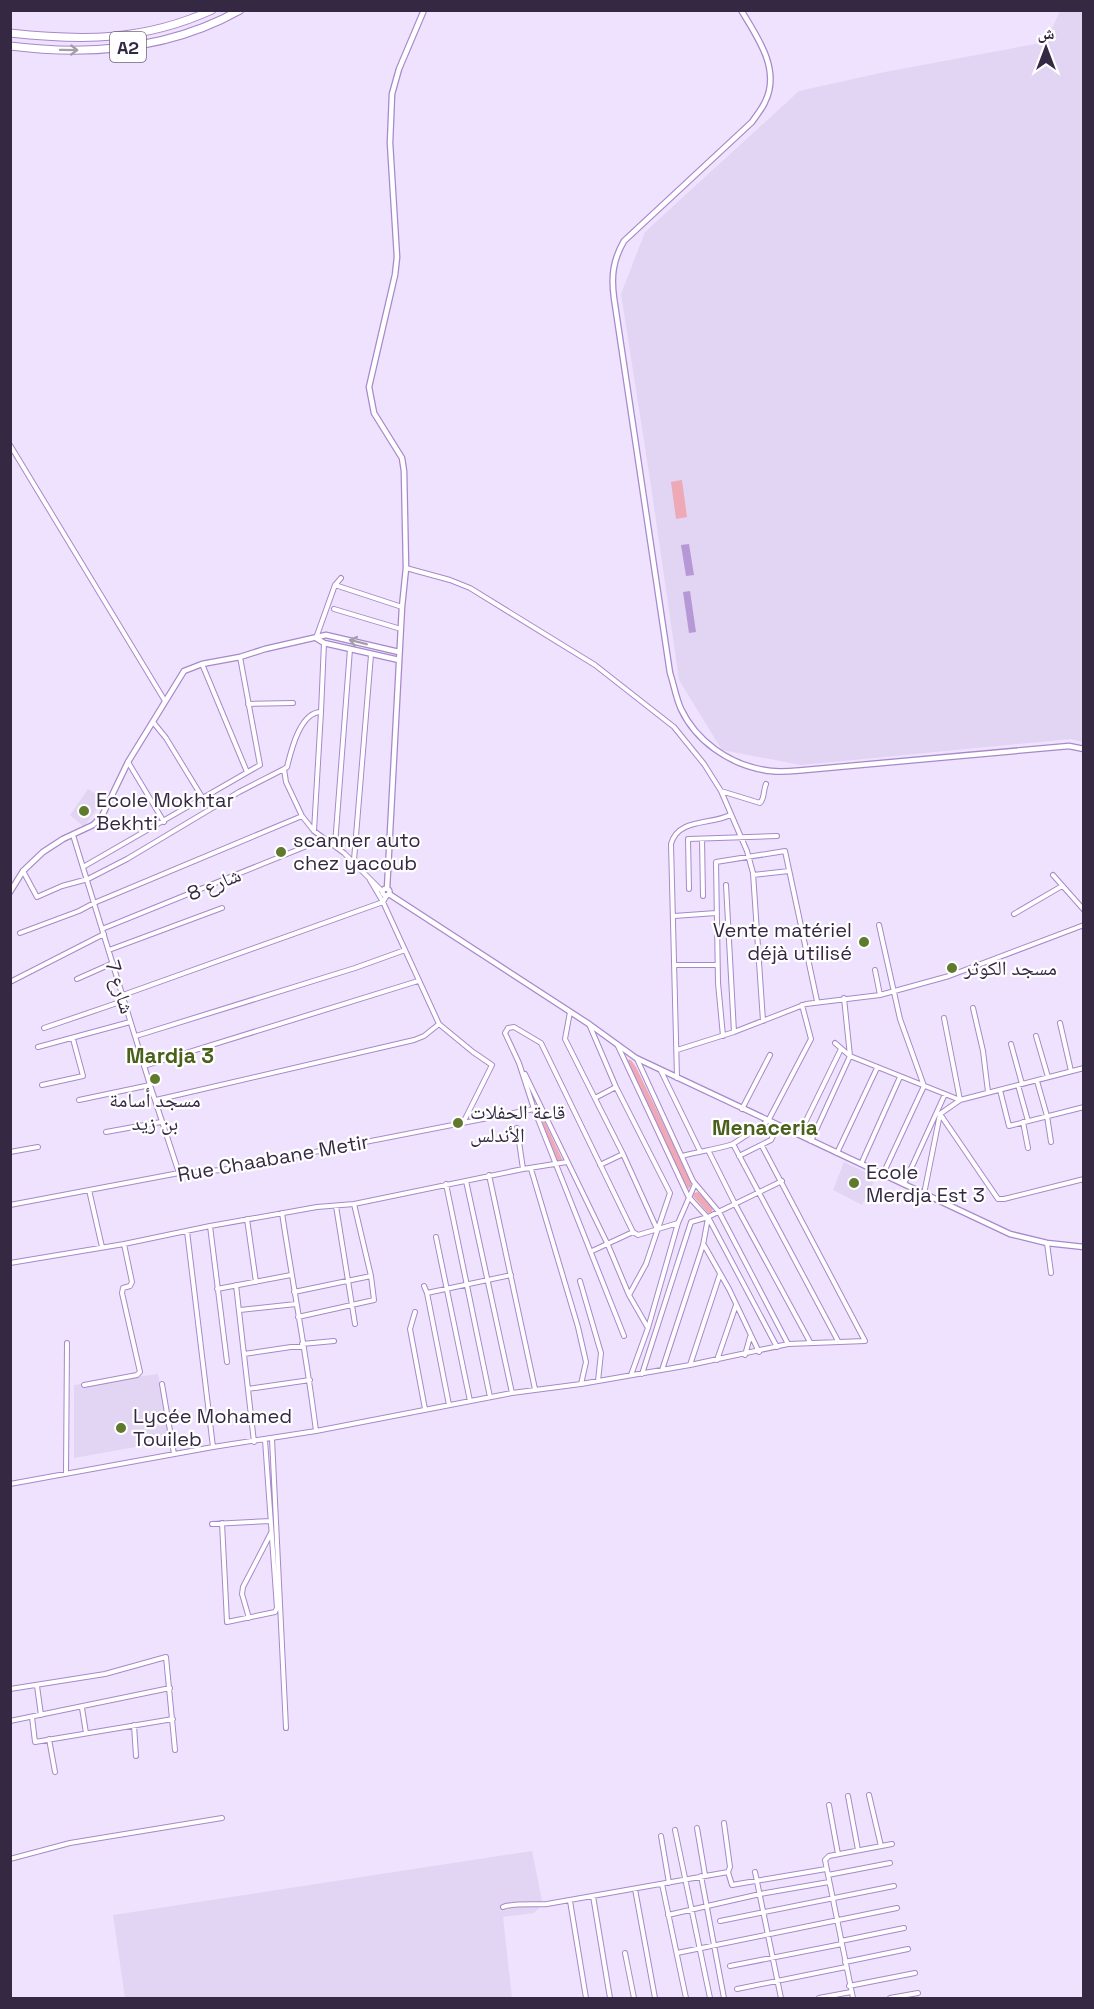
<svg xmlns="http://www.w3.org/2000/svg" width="1094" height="2009" font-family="'Space Grotesk','Noto Naskh Arabic',sans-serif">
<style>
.built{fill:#e2d4f3}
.green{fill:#eea9b7}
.water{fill:#b598d5}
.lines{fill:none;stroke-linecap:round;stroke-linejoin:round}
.minor-casing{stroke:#a888ca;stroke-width:6}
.tertiary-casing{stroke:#a888ca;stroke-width:7}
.motorway-casing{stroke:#a888ca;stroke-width:9}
.minor{stroke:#fff;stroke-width:4}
.tertiary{stroke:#fff;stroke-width:4.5}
.motorway{stroke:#fff;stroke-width:7}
.oneway{stroke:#a49eaa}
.poi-dot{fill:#5f792d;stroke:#fff;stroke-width:2}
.labels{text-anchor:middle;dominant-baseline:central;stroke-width:4.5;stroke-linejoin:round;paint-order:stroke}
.shield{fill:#fff;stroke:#72687b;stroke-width:1.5}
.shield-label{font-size:18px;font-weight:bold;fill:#352843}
.poi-label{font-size:20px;fill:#352843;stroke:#fff;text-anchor:start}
.street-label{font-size:20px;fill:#352843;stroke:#fff}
.neighbourhood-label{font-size:21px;font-weight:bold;fill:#4a611b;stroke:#fff}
</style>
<rect width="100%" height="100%" fill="#efe2fe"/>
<!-- built -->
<path class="built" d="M1060,11H1083V742L1071,739L801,765L722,750L679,680L651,486L621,294L645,232L799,91L885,72L1051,41L1050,33Z
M88,789L104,799L84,827L70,815Z
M844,1162L876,1177L862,1205L833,1190Z
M158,1374L169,1441L74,1458V1385Z
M532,1851L542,1901L540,1907L534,1913L503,1917L512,1998H125L113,1915Z"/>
<!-- green -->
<path class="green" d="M682,480L687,517L676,519L671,482Z
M625,1059L631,1060L636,1067L691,1181V1186L688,1189L624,1061Z
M539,1114L542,1116L563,1161L558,1163Z
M698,1192L713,1208L712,1212L708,1213L693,1196L694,1193Z"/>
<!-- water -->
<path class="water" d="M689,544L694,575L686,576L681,545Z
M690,591L696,632L689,633L683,592Z"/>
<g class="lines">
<!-- minor casing -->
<g class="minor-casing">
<path id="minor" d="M10,445L165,701
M406,568L450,580L470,588L595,665L674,727L704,764L721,791L747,851L753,873L763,1021
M335,585L402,607
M334,609L401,629
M316,638L335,585L341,578
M324,643L321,712C300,712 291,751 287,767L284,769L286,782L302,816L314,831L344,853L382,891
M202,664L247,772
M248,704L293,703
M153,722L166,738L202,797
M128,762L164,822
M721,791L760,803C765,798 763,790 766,784
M314,831L321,712
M73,835L150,1085L179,1173
M702,839L703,896
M335,845L350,649
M354,860L371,655
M83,867L260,765L240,657
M23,871L37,897L62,886L88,879L127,859L239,792L284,769
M753,875L789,871
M1053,875L1084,910
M370,880L383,902L439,1024L473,1052L492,1065L463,1123
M726,885L734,1032
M689,889L688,839L777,836
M1014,914L1062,886
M674,916L716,913
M879,925L900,1019L924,1086L883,1174
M102,929L324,839
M20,933L79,911L94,903L302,816
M109,950L222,908
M675,965H717
M875,970L880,995
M77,979L113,963
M10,982L104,934
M123,995L383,902L387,895
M973,1008L983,1051L988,1092
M570,1012L565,1039L623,1154L657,1229
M944,1018L960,1100L1084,1068
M1060,1023L1071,1071
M589,1024L616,1087L670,1193L646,1264L629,1295
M44,1028L123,1001
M136,1036L355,968L405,950
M723,1036L718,983L716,862L785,851L817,1001
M1036,1036L1048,1077
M835,1043L850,1056L960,1100L940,1114L924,1194
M617,1044L688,1196L709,1219L777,1347
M1011,1044L1022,1084
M38,1047L130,1022
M677,1050L734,1032L806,1004L880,995L949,976L1084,925
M637,1059L693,1181L719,1212L788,1344
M144,1066L418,981
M661,1071L700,1151
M525,1074L608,1245L629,1295L648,1328
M677,1078L671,844C678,818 711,825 730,815
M1037,1081L1047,1116L1051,1142
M42,1085L83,1076L73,1039
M1018,1085L1028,1121
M1000,1090L1009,1126L1084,1107
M595,1098L616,1087
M79,1100L150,1085
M156,1100L414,1040L424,1036L439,1024
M742,1109L770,1055
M940,1114L998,1199H1004L1084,1179
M1023,1122L1028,1148
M517,1128L523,1169
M106,1132L161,1122
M799,1135L841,1049
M811,1141L850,1056L844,998
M733,1144L768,1121L811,1039L802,1005
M10,1152L38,1147
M709,1152L735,1204L810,1342
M837,1153L877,1068
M682,1156C699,1151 715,1150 733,1144L838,1341
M739,1156L771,1140L778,1126
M861,1164L900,1077
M600,1165L623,1154
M531,1169L578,1327L586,1362L581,1384
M489,1175L535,1389
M466,1181L512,1393
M446,1184L490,1397
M904,1184L945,1094
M89,1190L102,1247
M10,1205L179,1173L222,1170L534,1109
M336,1206L355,1324
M282,1213C293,1286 307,1358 316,1431
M247,1219L256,1282
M210,1226L227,1362
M187,1231L213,1447
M436,1237L470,1401
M1047,1243L1051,1273
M704,1245L729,1289L759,1352
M592,1251L633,1232L638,1235L678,1223
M10,1263L124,1244L210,1226L317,1207L354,1204L523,1169L567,1162
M580,1281L601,1353L598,1381
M236,1285L254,1442
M424,1286L427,1293L449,1405
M217,1289L291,1275
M294,1292L371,1276
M427,1293L511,1275
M240,1310L296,1304
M415,1312L410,1329L425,1409
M298,1317L374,1300L371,1276L354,1204
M624,1336L534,1109L519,1063L505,1033L508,1028L514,1027L541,1043L633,1232
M302,1344L334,1341
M244,1354L291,1347H302
M745,1355L750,1337
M717,1360L736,1305
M690,1365L720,1274
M662,1370L703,1245L708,1218
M642,1374L691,1222L708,1217L782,1181
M631,1375L648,1328L678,1223L695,1184
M162,1384L174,1454
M84,1385L137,1375L140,1372L122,1293L123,1288L130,1286L132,1282L124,1244
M248,1389L310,1380
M272,1439L286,1728
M66,1474L67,1343
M10,1484L213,1447L316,1431L512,1393L581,1384L690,1365L788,1344L865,1341L762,1146
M222,1523L227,1622L275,1612L277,1608L265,1440
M212,1524L271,1521
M249,1618L242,1594L243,1587L271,1533
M37,1686L41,1715
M10,1689L105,1674L166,1657L175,1750
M82,1708L86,1733
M32,1717L35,1742L173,1719
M10,1721L170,1688
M134,1725L136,1756
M49,1739L55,1772
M869,1795L881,1846
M848,1796L858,1850
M829,1805L838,1854
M724,1823L730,1867L728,1872L732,1885L826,1869
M697,1828L705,1875
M675,1830L710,1998
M661,1836L669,1883
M10,1859L70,1843L222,1818
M755,1872L781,1998
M828,1875L890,1863
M701,1876L724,1998
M662,1884L686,1998
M635,1889L655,1998
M593,1896L610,1998
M570,1901L586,1998
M503,1907C512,1903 536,1905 547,1904L728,1872
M668,1915L760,1894L829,1882
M720,1921L894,1886
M841,1941L904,1928
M625,1953L634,1998
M677,1953L897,1908
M845,1962L908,1949
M730,1966L842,1944
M849,1986L915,1973
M737,1989L846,1967
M819,1998L851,1992
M853,1998L825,1860L829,1856L892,1844
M890,1998L918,1993"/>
</g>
<!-- tertiary casing -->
<g class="tertiary-casing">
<path id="tertiary" d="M741,10C758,38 781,70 765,102C762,109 756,116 752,122L624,241C613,260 611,276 614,298L670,673C674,685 676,698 681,709C696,741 729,764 764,770C777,773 792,771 805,770L1069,746L1084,749
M316,638L324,643L399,660
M382.5 892a3.5 3.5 0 1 1 7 0a3.5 3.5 0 1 1-7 0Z
M387,889L402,607L406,568L404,471L402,458L374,413L369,387L395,275L397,257L390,143L392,94L399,69L424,10
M10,892L23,871L43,852L63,839L93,825L102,816L128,762L184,671L202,664L240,657L265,649L326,635L399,652
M389,894L589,1024L636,1058L1010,1234L1047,1243L1084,1247"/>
</g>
<!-- motorway casing -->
<g class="motorway-casing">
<path id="motorway" d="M10,33C83,41 144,41 212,10
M10,46C89,56 169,50 240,10"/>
</g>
<!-- minor -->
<use href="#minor" class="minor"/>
<!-- tertiary -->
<use href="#tertiary" class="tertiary"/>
<!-- motorway -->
<use href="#motorway" class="motorway"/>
</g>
<!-- one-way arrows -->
<defs><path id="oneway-shaft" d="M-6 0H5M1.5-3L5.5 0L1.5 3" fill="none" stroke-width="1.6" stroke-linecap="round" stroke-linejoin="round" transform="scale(1.5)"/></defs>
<g class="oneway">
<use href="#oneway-shaft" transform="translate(69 50) rotate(1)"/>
<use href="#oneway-shaft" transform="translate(358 642) rotate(-166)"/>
</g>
<!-- markers -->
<g class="poi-dot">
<circle cx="84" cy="811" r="6"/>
<circle cx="281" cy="852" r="6"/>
<circle cx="864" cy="942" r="6"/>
<circle cx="952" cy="968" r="6"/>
<circle cx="155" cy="1079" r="6"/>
<circle cx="458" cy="1123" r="6"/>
<circle cx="854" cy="1183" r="6"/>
<circle cx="121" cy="1428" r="6"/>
</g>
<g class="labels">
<!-- shield labels -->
<rect class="shield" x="110" y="32" width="36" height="30" rx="4.5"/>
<g class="shield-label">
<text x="128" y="47">A2</text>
</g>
<!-- poi labels -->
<g class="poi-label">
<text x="96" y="800">Ecole Mokhtar<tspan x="96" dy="23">Bekhti</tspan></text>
<text x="293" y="840">scanner auto<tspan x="293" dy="23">chez yacoub</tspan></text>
<text x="852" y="930" text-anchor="end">Vente matériel<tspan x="852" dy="23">déjà utilisé</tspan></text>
<text x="964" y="968">مسجد الكوثر</text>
<text x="155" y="1100" text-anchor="middle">مسجد أسامة<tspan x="155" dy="23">بن زيد</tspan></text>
<text x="470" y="1112">قاعة الحفلات<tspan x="470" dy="23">الأندلس</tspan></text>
<text x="866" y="1172">Ecole<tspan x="866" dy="23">Merdja Est 3</tspan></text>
<text x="133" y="1416">Lycée Mohamed<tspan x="133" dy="23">Touileb</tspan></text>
</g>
<!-- street labels -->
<g class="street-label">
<text transform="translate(214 884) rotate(-22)">شارع 8</text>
<text transform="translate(120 987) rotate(73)">شارع 7</text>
<text transform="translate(273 1158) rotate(-10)">Rue Chaabane Metir</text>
</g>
<!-- neighbourhood labels -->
<g class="neighbourhood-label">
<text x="170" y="1055">Mardja 3</text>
<text x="765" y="1127">Menaceria</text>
</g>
</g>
<!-- border -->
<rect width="1094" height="2009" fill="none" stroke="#352843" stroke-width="24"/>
<!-- north arrow -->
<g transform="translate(1046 48)" stroke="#ffffff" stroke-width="4.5" paint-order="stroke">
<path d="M0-4.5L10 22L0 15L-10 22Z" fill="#352843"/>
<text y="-9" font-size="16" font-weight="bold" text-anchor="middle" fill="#352843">ش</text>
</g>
</svg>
